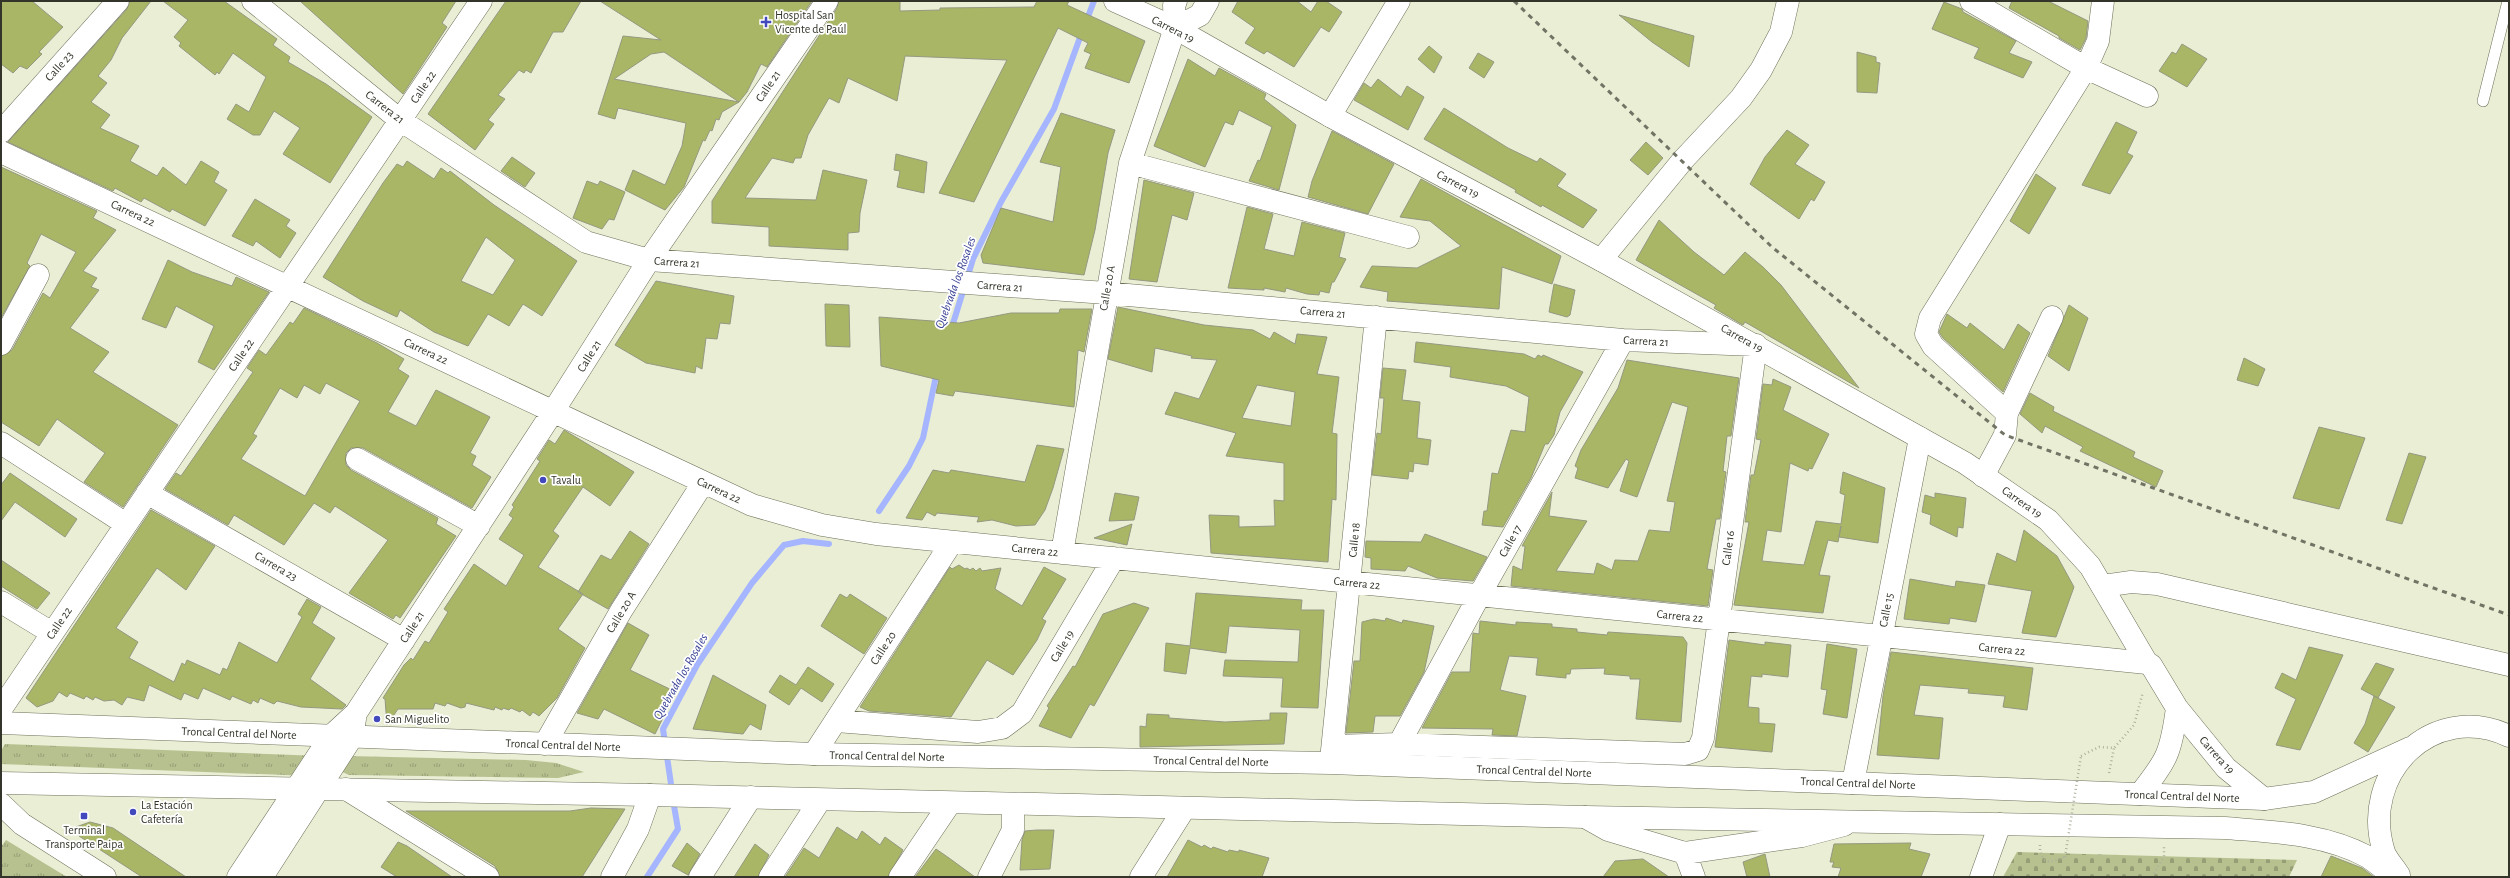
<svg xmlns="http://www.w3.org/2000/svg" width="2510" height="878" font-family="'Alegreya Sans',sans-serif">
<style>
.grass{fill:url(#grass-tufts)}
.cemetery{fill:url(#cemetery-stones)}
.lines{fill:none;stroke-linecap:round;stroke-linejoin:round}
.stream{stroke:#a5b5ff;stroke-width:6}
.building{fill:#a8b665;stroke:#949980;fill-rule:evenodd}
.lane-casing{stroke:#6c715a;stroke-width:12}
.street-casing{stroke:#6c715a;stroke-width:23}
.secondary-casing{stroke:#6c715a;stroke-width:23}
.highway-casing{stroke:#6c715a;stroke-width:23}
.path{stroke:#aeb29d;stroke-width:2.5;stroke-dasharray:1 3;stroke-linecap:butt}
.lane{stroke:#fff;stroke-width:11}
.street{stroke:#fff;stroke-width:22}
.secondary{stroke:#fff;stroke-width:22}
.highway{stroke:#fff;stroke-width:22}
.rail{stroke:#717464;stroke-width:3;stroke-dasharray:5 5;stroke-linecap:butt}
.path-bridge{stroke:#aeb29d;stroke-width:2.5;stroke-dasharray:1 3;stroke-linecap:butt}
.poi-dot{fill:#4149bd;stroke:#fff;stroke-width:1.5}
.labels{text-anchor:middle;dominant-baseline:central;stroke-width:3.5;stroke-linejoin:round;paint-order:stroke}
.poi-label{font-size:12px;fill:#33352a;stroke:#fff;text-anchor:start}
.street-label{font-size:12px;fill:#33352a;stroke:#fff}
.water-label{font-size:13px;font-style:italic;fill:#384195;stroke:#fff}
</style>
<defs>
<pattern id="grass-tufts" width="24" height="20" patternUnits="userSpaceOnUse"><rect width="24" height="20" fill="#b7c18f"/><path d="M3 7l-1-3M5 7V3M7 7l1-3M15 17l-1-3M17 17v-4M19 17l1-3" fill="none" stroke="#959e75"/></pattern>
<pattern id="cemetery-stones" width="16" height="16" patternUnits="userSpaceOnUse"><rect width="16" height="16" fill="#b7c18f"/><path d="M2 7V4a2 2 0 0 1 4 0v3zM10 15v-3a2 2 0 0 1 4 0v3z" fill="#959e75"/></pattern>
</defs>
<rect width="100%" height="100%" fill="#e9eed4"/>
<!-- grass -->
<path class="grass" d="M5,744L320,756L310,776L1,764V751Z
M348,756L526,760L556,763L584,772L558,778L349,775L338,770Z
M6,840L67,877H1V847Z"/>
<!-- cemetery -->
<path class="cemetery" d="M2017,852L2297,860L2289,877H2003Z"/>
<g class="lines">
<!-- stream -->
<path class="stream" d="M1086,22L1094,1
M951,330L973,259L1001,202L1054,109L1082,32
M879,511L909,466L923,438L937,371
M672,791L663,729L697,665L752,583L784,545L803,541L829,544
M647,877L678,829L673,800"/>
</g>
<!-- building -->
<path class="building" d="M1,1H32L63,27L39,52L42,54L27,69L20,66L13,73L1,64Z
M130,1H151L122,38L111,60L98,76L107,83L91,102L110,115L100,128L139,146L130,161L157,176L163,167L186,185L201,161L219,172L214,182L227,190L205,226L172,209L170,212L144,198L141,202L115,188L113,191L8,142L127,9Z
M163,1H224L277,39L273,45L290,57L288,62L326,84L372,117L330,183L283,154L300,128L274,111L260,135H253L227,119L236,104L249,112L266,77L233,53L219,74L217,72L215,75L179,46L181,43L174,37L188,20Z
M300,1H456L442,23L447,27L403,94Z
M506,1H581L563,32H553L531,73L526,70L524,73L519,70L498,95L505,99L488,120L494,124L475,150L428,114Z
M600,1H812L767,67L761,64L747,92L739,102L664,52L651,54L614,79L739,102L722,112L719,120L716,119L712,131L710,130L705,141L703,140L684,187L665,210L625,190L633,170L665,185L682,146L686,123L618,108L615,119L598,114L623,36L661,40Z
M839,1H900V11L940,10V8L1034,7L1037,1H1069L1067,5L1145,41L1129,83L1085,68L1091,54L1084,51L1088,43L1058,28L974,202L939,193L1007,60L905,56L897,101L848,78L839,103L829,98L808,135L801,158H795L793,163L772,158L745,198L816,200L823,170L867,180L860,213L859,232L848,233V250L769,246V227L712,223V201L837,8Z
M1238,1H1297L1311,12L1318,1H1326L1342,12L1329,32L1321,27L1294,67L1267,51L1264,54L1245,43L1255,28L1232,12Z
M2012,1H2048L2088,21L2086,38L2080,50L2059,38V36L2009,8Z
M1944,2L1962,9L1963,12L2016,41L2009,53L2032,62L2023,78L1974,58L1979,48L1932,29Z
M1619,15L1694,36L1689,67L1652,42Z
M2182,44L2207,59L2187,87L2159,71L2172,52L2176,54Z
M1429,46L1442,57L1434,73L1418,59Z
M1857,52L1876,57V62L1880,63L1877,93L1857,92Z
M1478,53L1494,62L1484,78L1469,68Z
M1188,59L1215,76L1219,68L1266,94L1264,99L1296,125L1279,190L1249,181L1258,160L1260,161L1272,127L1239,110L1233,125L1225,122L1205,167L1154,146Z
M1378,79L1401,97L1407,86L1424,97L1408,130L1354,100L1364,83L1371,88Z
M1444,108L1508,148L1537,162L1540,158L1566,174L1557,186L1597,210L1583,228L1542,205L1541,207L1515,192L1516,190L1424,139Z
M1061,113L1115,130L1108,153L1095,230L1084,275L983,263L981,255L1001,208L1053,222L1061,167L1040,162Z
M2116,122L2137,132L2127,153L2133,156L2110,194L2082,185Z
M1787,130L1809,145L1795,164L1825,182L1814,201L1811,199L1799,219L1750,184L1765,157Z
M1332,131L1394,164L1368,214L1308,197L1312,181Z
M1646,142L1663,158L1648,175L1630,160Z
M896,154L927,162L924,193L897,187L900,171L894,170Z
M512,157L535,173L525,187L501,171Z
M407,161L434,179L441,168L448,173L450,171L494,205L577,261L542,316L523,304L509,326L488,314L468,346L434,332L400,310L397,317L363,301L323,277L383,183L397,164L403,167ZM486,237L515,260L493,295L461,281Z
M1,167L97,211L93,218L116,230L83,271L97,278L91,287L99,290L70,328L109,352L93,372L178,425L123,507L84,482L105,453L57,419L39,446L1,422V356L12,350L43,293L50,298L76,252L41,234L27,263L30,266L1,318Z
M2036,174L2056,188L2029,234L2010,221Z
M1421,179L1561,256L1552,284L1502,267L1499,309L1387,301L1388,292L1360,287L1372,266L1417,268L1461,246L1430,221L1400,217Z
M1144,180L1194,193L1187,220L1172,215L1157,282L1129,279Z
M587,181L598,185L600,181L625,192L614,220L609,219L602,229L573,218Z
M255,199L290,220L286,226L296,233L280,258L256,241L253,246L232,236Z
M1247,207L1273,214L1264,249L1294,256L1302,222L1345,233L1339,257L1346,259L1334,282H1332L1329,293L1320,291L1319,295L1307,294L1286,288L1285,292L1264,288V290L1228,288Z
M1659,220L1694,252L1724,275L1745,252L1763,267L1781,285L1859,388L1745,322L1743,325L1741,324L1714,308L1716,305L1636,260Z
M168,260L192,272L232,286L236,277L269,292L214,370L198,362L214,326L176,306L166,328L142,319Z
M656,281L734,296L730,324L720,323L717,339L706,338L702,369L696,366L695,373L646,363L615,345Z
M1554,284L1575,290L1570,315L1567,317L1549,312Z
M825,304L849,305L850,347L826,346Z
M2069,305L2088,318L2069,371L2048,356Z
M1118,307L1204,325L1253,330L1270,339L1274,332L1295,344L1297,334L1327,337L1317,374L1339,377L1332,433L1337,434L1336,500L1332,499L1328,562L1211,553L1209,515L1239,516V527L1275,526L1274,500L1284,501V463L1226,456L1236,433L1165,414L1175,392L1199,399L1217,360L1191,358L1192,356L1155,348L1152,372L1108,359ZM1257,385L1295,392L1291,426L1242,418Z
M304,308L377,343L404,359L398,369L409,376L388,412L416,426L436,390L490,417L470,453L476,456L472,465L491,477L472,508L363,448H351L346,453V465L351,470L438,518L436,524L456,536L400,618L396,615L393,619L349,593L388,540L335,506L330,513L314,503L284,545L234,515L228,525L165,489L176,473L181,476L253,372L247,368L259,350L266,355L290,322L293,324ZM326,383L360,401L305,496L241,459L257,436L253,434L280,388L297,398L304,385L320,394Z
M1060,309H1092L1084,352L1078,350L1074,407L955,391L953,396L936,393L939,380L881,366L879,317L959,323L1011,313H1059Z
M1947,314L1967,328L1970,323L2004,350L2018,324L2030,333L2003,392L1943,338L1939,332Z
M1416,342L1524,354L1535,359L1538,355L1542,357L1543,355L1583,372L1560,412L1554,435L1548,444H1545L1531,478L1503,527L1482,525L1484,511H1487L1492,473L1498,474L1511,430L1525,432L1529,397L1506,386L1450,377L1451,367L1414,362Z
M2244,358L2265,369L2258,386L2237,380Z
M1627,360L1739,378L1731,436H1727L1723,471L1726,472L1720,519H1716L1707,569L1713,570L1708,606L1511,586L1513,566L1522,570L1525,546H1522L1552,492L1549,516L1587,521L1556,571L1594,574L1597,563L1612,570L1615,560L1638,561L1649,530L1670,532L1675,502L1667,501L1688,407L1672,402L1637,497L1620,491L1629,461L1626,459L1608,488L1575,478L1578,468L1575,466L1581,450L1618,388Z
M1383,368L1406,370L1402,400L1420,402L1417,438L1431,440L1428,465L1414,463L1413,472L1409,471L1408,479L1372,475L1377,433L1381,434L1384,398H1380Z
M1773,379L1791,387L1783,410L1829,434L1812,469L1809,468L1808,471L1790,463L1781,532L1767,530L1762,561L1804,565L1816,521L1841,524L1845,495L1840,493L1843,472L1885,488L1878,543L1839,537L1841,526L1838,542L1828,540L1819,575L1830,576L1823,613L1734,605L1749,522H1745L1751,475H1754L1761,440L1756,439L1763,384L1772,385Z
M2030,393L2054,407L2053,411L2135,452L2133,457L2163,471L2156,487L2080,451L2083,447L2045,426L2042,433L2020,414Z
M2319,427L2365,438L2339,509L2293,498Z
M564,430L634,472L610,506L583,487L553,531L559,536L538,567L583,594L558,629L585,648L557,698L539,716L533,712L530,716L522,710L520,712L511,708L509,710L503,708L502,710L495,707L494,710L466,703L465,707L461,708L447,703L445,706L435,703L433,709H398L387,725L385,699L383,698L404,665L411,658L413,660L425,641L429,643L448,612L444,609L474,564L506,586L524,555L499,539L513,518L509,515L514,507L512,505L540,461L537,459L549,440L555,444Z
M1037,445L1064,449L1053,488L1045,510L1035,525L1016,526L992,520L977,522L979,517L937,513L935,516L927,512L922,520L906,518L933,470L949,473L951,470L1025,482Z
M2409,453L2426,457L2402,524L2386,520Z
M10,473L77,519L65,537L15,502L1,521V485Z
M1115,493L1139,497L1134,520L1109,521Z
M1935,493L1966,498L1963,528L1958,527L1957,537L1930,524L1931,515L1922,512L1925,495L1935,498Z
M151,510L215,546L186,590L157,568L116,628L138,642L129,658L174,682L182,663L185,665L187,660L220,675L223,668L227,670L239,642L277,663L302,617L298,614L307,599L321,607L312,623L335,638L310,679L346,705L342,709L301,707L277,701L274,704L260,698L258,703L253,700L251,704L232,696L230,700L203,688L198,699L184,693L181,700L149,685L144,701L127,697L122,705L114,700L104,701L95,697L93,700L86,696L84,699L70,693L67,697L59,692L53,701L37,707L26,698Z
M1132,524L1127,545L1094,538Z
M2024,530L2057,556L2074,587L2056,637L2022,633L2032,591L1988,584L1997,553L2016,562Z
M630,531L649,544L608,609L578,592L601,555L611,560Z
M1425,534L1487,557L1473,581L1437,578L1408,566L1405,571L1371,569V558L1365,557L1366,541L1421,542Z
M1,560L50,593L37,609L1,586Z
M959,565L965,569L967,568L970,570L973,568L976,571L980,568L982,571L1001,568L995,589L1022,606L1044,567L1066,579L1042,619L1046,621L1037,640L1013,675L987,660L951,717L869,711L860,707L950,567L952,569Z
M1910,579L1955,587L1956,581L1985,585L1976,622L1950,618L1949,624L1904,619Z
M1196,593L1302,600L1301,610H1324L1318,708L1281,707L1283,678L1223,676L1225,660L1298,662L1300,630L1229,626L1226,653L1190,648L1186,674L1164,671L1166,643L1190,646Z
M840,594L847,598L850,594L887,618L864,654L821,626Z
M1134,603L1149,608L1094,706L1090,704L1071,738L1039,726L1049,708L1047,706L1073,666L1075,667L1103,614Z
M1386,618L1402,623L1403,620L1434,626L1424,672L1400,716H1375L1373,732L1346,733L1354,661H1360L1362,622L1374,619L1385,621Z
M1480,621L1516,625V622L1552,624V627L1577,629V632L1607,635L1608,632L1683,637L1687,643L1681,722L1636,719L1640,679H1630V676L1604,674L1605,668L1571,669L1570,674H1566V678L1536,675L1538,658L1509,656L1500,690L1526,696L1517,736L1492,735L1493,729L1422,728L1452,672H1470L1473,633L1479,634Z
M628,623L649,635L630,670L676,692L655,734L604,709L598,719L577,713Z
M1729,640L1765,645V642L1791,645L1788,677L1762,674V677L1751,676L1748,707L1759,708V723L1775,724L1772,752L1715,747Z
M1827,644L1857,649L1847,718L1823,714L1827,690L1821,689Z
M2309,647L2343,655L2300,750L2276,745L2296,699L2275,688L2282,673L2296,680Z
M1891,652L2033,668L2027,710L2003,707L2005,696L1968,693L1969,689L1920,685L1914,715L1943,718L1939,759L1877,755L1883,696Z
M2376,663L2394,669L2378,698L2361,689Z
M808,667L834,684L822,702L801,688L789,705L769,692L780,675L796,685Z
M713,675L766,705L761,730L750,724L743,734L693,729Z
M2374,696L2395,707L2368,752L2354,743L2365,724Z
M1270,713H1287L1284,744L1140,747V726L1146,727L1147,714L1169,715V718L1225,722L1270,720Z
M591,808L625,809L582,877H500L495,866L406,811H570Z
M90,822L113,828L186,877H142L79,836L80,833L73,828Z
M837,827L857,840L862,831L880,845L885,837L903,850L888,877H785L804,848L819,858Z
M1037,830H1054L1050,869L1020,870L1022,840L1025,831Z
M1188,840L1202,847L1204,845L1211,849L1213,847L1228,852L1229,850L1239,852V850L1269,858L1262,877H1167Z
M398,842L407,846L452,877H397L381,867Z
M687,843L700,854L688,875L672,866Z
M1911,843L1909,849L1930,854L1921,877H1838L1841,868L1832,867L1834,862H1830L1834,844Z
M755,844L769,855L758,877H734Z
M936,849L949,858L975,877H915Z
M1765,854L1770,877H1747L1743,862Z
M2331,856L2362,868L2374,877H2321Z
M1643,859L1669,877H1603L1615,861Z"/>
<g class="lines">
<!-- lane casing -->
<g class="lane-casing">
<path id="lane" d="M2483,101L2508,1"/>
</g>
<!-- street casing -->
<g class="street-casing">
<path id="street" d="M253,1L400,120L586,242L649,260L1106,293L1623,340L1756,345L1703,738L1698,750L1685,754L1399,744L1333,746
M1971,1L2086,68L2147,96
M1175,28L1200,15L1208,1
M1330,116L1399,1
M1,132L118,1
M1,152L752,505L822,525L876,534L2147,663
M1130,163L1408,237
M1601,260L1683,160L1741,98L1761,70L1781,32L1788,1
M1,344L38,275
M2007,413L1933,346L1926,334L1930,318L2086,68L2098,41L2103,1
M1,443L126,524
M357,459L479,526
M1983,476L2005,435L2007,413L2052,317
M147,493L404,640
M1062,553L1130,163L1175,28L1174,5L1176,1
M2103,586L2131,582L2157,584L2509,665
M1,602L52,633
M1,709L481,1
M836,721L978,732L1002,728L1022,713L1114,558
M545,744L621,611L703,483
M1399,744L1479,596L1623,340
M814,754L952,542
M1331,760L1376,317
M1853,783L1920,438
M346,789L488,877
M1,804L22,824L105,877
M1585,817L1608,830L1685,853L1802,836L1844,825
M1685,853L1694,877
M238,877L331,736L356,713L554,410L649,260L827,1
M262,877L352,737L355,719
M612,877L638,829L650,795
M700,877L751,797
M770,877L820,800
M900,877L950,803
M989,877L1013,830V805
M1141,877L1184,809
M1981,877L2000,824"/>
</g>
<!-- secondary casing -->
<g class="secondary-casing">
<path id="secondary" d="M1115,1L1175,28L1330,116L1601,260L1965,463L2048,520L2090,566L2147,663L2151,665L2177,708L2226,768L2264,799
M2140,794C2167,760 2171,753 2177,708"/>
</g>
<!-- highway casing -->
<g class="highway-casing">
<path id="highway" d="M1,723L814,754L1331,763L2264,799L2314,792L2410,748
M1,783L650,795L1585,817L2225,828C2273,832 2324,833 2368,857C2377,863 2386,871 2395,877
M2399,875C2395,868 2387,860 2384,852C2359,774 2432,700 2509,736"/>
</g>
<!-- path -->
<path class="path" d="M2081,756L2099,747L2114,748L2134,725L2143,692
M2109,773L2114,748
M2040,845V852L2044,860L2050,862L2065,857
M2152,877L2164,856V847"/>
<!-- lane -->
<use href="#lane" class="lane"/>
<!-- street -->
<use href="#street" class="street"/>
<!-- secondary -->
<use href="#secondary" class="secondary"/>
<!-- highway -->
<use href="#highway" class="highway"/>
<!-- rail -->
<path class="rail" d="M1514,1L1772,247L2005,435L2509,615"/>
<!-- path-bridge -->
<path class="path-bridge" d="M2065,857L2081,756"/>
</g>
<!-- markers -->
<g class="poi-dot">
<path d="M764 16h4v4h4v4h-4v4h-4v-4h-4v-4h4z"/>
<circle cx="543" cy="480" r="4"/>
<circle cx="377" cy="719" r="4"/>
<circle cx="133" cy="812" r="4"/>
<rect x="80" y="812" width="8" height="8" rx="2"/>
</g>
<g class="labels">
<!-- poi labels -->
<g class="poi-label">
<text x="775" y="15">Hospital San<tspan x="775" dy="14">Vicente de Paúl</tspan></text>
<text x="551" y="480">Tavalu</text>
<text x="385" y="719">San Miguelito</text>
<text x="141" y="805">La Estación<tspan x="141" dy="14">Cafetería</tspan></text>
<text x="84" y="830" text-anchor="middle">Terminal<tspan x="84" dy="14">Transporte Paipa</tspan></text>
</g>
<!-- street labels -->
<g class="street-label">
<text transform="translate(1173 29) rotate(27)">Carrera 19</text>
<text transform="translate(59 66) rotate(-48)">Calle 23</text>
<text transform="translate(768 86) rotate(-56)">Calle 21</text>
<text transform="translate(423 87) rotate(-56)">Calle 22</text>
<text transform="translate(385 107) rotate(38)">Carrera 21</text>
<text transform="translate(1458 184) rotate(28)">Carrera 19</text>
<text transform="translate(133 213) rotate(25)">Carrera 22</text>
<text transform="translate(677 262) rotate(4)">Carrera 21</text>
<text transform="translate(1000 286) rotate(4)">Carrera 21</text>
<text transform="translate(1107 288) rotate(-80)">Calle 20 A</text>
<text transform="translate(1323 312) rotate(5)">Carrera 21</text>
<text transform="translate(1742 338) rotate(29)">Carrera 19</text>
<text transform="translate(1646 341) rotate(3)">Carrera 21</text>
<text transform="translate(426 351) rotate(25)">Carrera 22</text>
<text transform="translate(241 355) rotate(-56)">Calle 22</text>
<text transform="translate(589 356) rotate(-58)">Calle 21</text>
<text transform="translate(719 490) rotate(25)">Carrera 22</text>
<text transform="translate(2022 502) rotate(35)">Carrera 19</text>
<text transform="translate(1354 540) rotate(-84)">Calle 18</text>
<text transform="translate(1510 541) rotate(-61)">Calle 17</text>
<text transform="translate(1728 548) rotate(-82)">Calle 16</text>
<text transform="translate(1035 550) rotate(6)">Carrera 22</text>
<text transform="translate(276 566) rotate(30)">Carrera 23</text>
<text transform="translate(1357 583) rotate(6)">Carrera 22</text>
<text transform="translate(1886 610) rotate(-79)">Calle 15</text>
<text transform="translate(621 612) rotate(-59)">Calle 20 A</text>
<text transform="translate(1680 616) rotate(6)">Carrera 22</text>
<text transform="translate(59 623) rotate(-56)">Calle 22</text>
<text transform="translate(412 627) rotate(-57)">Calle 21</text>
<text transform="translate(1062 646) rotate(-59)">Calle 19</text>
<text transform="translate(883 648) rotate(-57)">Calle 20</text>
<text transform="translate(2002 649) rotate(6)">Carrera 22</text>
<text transform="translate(239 733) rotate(2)">Troncal Central del Norte</text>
<text transform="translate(563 745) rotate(2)">Troncal Central del Norte</text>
<text transform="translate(2217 755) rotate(48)">Carrera 19</text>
<text transform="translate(887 756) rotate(1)">Troncal Central del Norte</text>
<text transform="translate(1211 761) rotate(1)">Troncal Central del Norte</text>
<text transform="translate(1534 771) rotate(2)">Troncal Central del Norte</text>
<text transform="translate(1858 783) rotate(2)">Troncal Central del Norte</text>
<text transform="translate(2182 796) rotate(2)">Troncal Central del Norte</text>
</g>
<!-- water labels -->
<g class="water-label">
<text transform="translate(956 283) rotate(-70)">Quebrada los Rosales</text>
<text transform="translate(681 677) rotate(-60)">Quebrada los Rosales</text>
</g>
</g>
<!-- border -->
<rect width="2510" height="878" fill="none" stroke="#33352a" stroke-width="4"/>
</svg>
